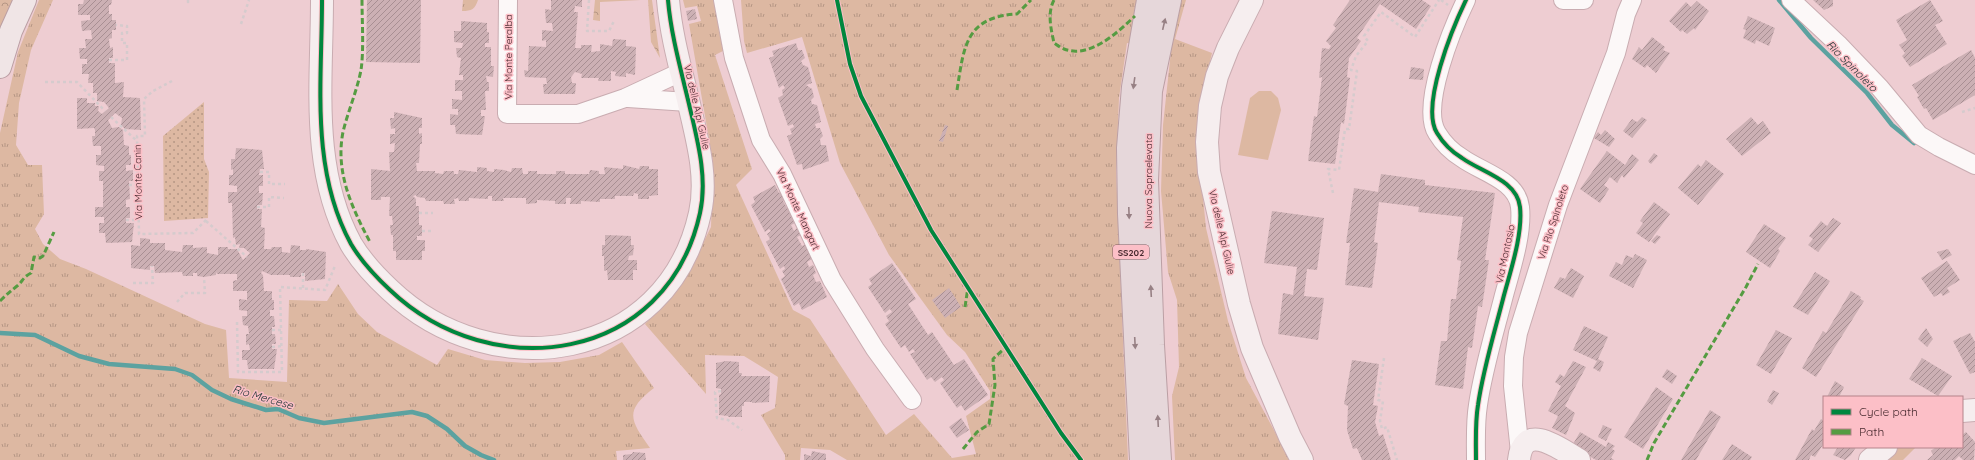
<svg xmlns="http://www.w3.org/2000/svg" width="1975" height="460" font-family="Quicksand,sans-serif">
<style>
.grass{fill:url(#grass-tufts)}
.forest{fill:url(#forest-crowns)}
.park{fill:url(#park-dots)}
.pitch{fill:#ddb8a2}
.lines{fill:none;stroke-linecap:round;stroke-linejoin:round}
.stream{stroke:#5ca2a0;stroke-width:4.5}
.building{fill:url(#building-hatch)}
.street-casing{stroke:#c9acb1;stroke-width:20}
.secondary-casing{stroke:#c9acb1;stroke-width:24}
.primary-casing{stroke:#bb9fa4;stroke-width:24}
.highway-casing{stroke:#bb9fa4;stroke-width:24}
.path{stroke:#d5cbcd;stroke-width:2.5;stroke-dasharray:3 3;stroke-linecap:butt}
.street{stroke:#fcf8f8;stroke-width:18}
.secondary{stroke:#f6eeef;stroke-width:22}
.primary{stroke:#f0e5e6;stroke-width:22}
.highway{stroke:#e6d7da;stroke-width:22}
.quiet{stroke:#559c42;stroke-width:3;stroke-dasharray:6 3;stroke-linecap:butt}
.cycleway-casing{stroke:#fcbfc7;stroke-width:6}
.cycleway{stroke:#00873e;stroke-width:4}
.oneway{fill:#978084}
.labels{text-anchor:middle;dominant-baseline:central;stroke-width:3;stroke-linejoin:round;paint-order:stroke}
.shield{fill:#fcbfc7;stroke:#7e575d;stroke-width:1}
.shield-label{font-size:9px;font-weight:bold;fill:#482a2f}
.street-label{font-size:10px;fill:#482a2f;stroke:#fcbfc7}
.water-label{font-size:11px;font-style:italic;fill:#1e3534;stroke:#fcbfc7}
</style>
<defs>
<pattern id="grass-tufts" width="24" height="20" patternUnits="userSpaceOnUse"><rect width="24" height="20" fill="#ddb8a2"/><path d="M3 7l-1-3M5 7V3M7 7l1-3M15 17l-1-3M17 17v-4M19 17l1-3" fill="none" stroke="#b59684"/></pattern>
<pattern id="forest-crowns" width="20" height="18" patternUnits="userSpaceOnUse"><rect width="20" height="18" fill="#ddb8a2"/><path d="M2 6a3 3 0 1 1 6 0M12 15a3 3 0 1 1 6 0" fill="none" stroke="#b59684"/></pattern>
<pattern id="park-dots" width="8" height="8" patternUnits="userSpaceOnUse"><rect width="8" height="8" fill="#ddb8a2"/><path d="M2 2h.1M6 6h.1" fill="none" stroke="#b59684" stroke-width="1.8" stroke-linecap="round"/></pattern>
<pattern id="building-hatch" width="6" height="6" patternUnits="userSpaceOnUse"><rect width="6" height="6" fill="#ccb0b4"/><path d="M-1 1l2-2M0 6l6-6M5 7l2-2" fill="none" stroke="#a88f93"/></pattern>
</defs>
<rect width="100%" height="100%" fill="#eecdd2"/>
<!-- grass -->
<path class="grass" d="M39,0H53L31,50L19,103L16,145L28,165H42L44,214L35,229L43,244L60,259L86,269L205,324L226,330L229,378L287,382L289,300L327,301L338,284L358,314L377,332L437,365L448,349L485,360L525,363L560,362L599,355L622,342L654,388C624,411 630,420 650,448L616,451L617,460H0V133L18,52Z
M463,0H478C475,9 472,11 462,11Z
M683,0H715L725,50L715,55L752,169L736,185L793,310L810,319L886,435L914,414L952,458L976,454L966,416L990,399V391L965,352L947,335L889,255L840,163L802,37L747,53L744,41L741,0H1186L1175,39L1212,53L1206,78L1198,148L1206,228L1228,321L1246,378L1290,460H1175L1172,396L1179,367L1177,300L1168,272L1161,191L1163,125L1171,51L1127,43L1119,98L1116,171L1128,460H847L830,450L801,448L800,460H785V455L761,415L775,408L778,377L744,356L705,355L706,394L645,324L685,279L711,227L713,162L689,24L701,21L697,6L685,8Z
M1899,447H1916L1903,460H1882Z"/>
<!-- forest -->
<path class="forest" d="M0,0H14L0,30Z
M595,0H641L600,2V21L593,20Z
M648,0H652L660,58L651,42Z"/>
<!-- park -->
<path class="park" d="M204,102V159L209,172L208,218L164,221L163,136Z"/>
<!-- pitch -->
<path class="pitch" d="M1259,91H1271L1278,98L1281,110L1268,160L1238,155L1250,98Z"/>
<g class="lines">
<!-- stream -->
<path class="stream" d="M1779,0L1811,38L1867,93L1892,125L1914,143
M0,333L35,335L79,356L109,364L175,369L192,375L212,390L231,399L266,410L278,409L299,418L324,423L412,412L427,416L447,429L465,446L481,455L494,460"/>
</g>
<!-- building -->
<path class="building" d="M84,0H112L111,5H109V14H112V20H116V30H112V38L109,39L110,48L113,47V58H109V63H115V83L124,82L123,97L140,98L141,130L125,129L121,125L122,118L115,113L108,120L112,128L119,127L123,130L124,145L129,146V155H131V165H126V171L133,170V181H129L130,199L126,200V207H130V218H126V223H134L132,242L106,243L105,233H99V223H104V217H95V207H103V181H99V171H104V166L96,165V155H101V146H93L92,136H95V130L94,128L77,129V98H87V103H95V106H99L98,111L102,114L109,108L104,102L97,101V93H93V83H88L89,74H82V64H87V59H80L79,48H86L85,39H92L91,30L82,31L81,21L90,20V15H78V4H83Z
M367,0H421L420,63L366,62Z
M551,0H582V7L575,6L574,12H578L575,48H581V45H592L591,52L600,51V44L612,46L613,39L626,40V46L636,47L635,75L626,73V77L615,76L616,72L611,71V81H598L599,78H581L582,74L575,72L571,77L572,83H576L575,94H544L543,84H547L546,78L525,77L524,70L528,71L529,46L546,47V40L542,41V30L553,31L552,23H546L545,9L551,10Z
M1350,0H1422L1431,6L1416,29L1380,4L1357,38L1361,41L1349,58L1347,77L1350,78L1344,124L1341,122L1335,164L1308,161L1314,116L1317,117L1322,77L1319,78L1322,48L1329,49L1331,46L1326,41L1336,28L1333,25Z
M1813,0H1833V6L1824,10Z
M1930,0L1943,21L1935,25L1947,44L1910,67L1902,56L1905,53L1899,45L1907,40L1896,20Z
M1697,1L1709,11L1695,30L1694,28L1687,34L1682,30L1681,32L1669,21L1686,2L1691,7Z
M695,9L697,19L688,21L686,11Z
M1748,16L1775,28L1769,46L1756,40L1755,44L1743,38L1746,30L1743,29Z
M461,21L487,23V32H489V43H485V47H491V66H494L493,77L486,76L487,82H489V91H485L486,110H481V116H485L482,135L456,134L455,125H450V114L458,115V109H452V99L462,100V91H455V80H463V75H459L461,58L457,57L456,48H462L463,43L454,42V31H461Z
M1652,37L1665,47L1663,50L1670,53L1656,73L1647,65L1645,68L1632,59L1639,47L1642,50Z
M796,43L798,50H802L805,58L801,61L803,65L808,67L810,74L812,83L806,85L812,89L814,97L811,100L812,104L817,105L821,122L815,124L816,128H820L823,136L820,139L821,145H826L829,161L803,170L802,164L797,165L787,136L792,134L790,129L794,127L793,124L788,126L778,98L783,95L782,90L785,88L783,85L779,88L769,58L774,56L772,51Z
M1971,50L1975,58V95L1933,120L1926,108L1924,109L1917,97L1919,96L1912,85Z
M1411,67L1424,69L1423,80L1409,79Z
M394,112L422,118V128H419V134L422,133V144H420L419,163H416L417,171H435V173L443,174L444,171H454V174H458L459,170L477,172V167L487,168V171L494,172V169L504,170L511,172L512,168H522L523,174H528V171H537V174H556V171H565V174H589L590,170L599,171V174H605L604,167L623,169V165L639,169L640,166H649V169H658V195L649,196V199H638V194L634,193L633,196H615V199H600V202L581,201V204H570L571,198H566V204H555V201L537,200V203L526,204V198H503L504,201H492V196H488V199L469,198V201H459L458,198L454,199L455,204H444L443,201H426L425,198L417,197L416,195L413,196L416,199V206H419V225H422V236H417V240H425V251H422V260H396V251H393V235H391L390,225H393L392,216H389L390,197H381V200H371V169L390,171L389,152H394L395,143L390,144V134H395V128L391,129L390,118H394Z
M1642,117L1647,120L1632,138L1623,131L1632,119L1637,122Z
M1751,117L1758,125L1763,121L1771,133L1742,156L1726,139Z
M945,125L948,126L943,142L939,141Z
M1605,130L1615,139L1609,147L1594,138L1598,132L1601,135Z
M236,148L262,150L264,169H260L259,175H263V186H259V193H263L262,205H257V209H262L261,227L265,228L264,249H271L272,247H282V252L290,253L291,245L300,246V250H306V249L326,252L325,279L305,281V273H301V277H290V275H271L262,271L261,273L263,275L264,291H272V300H274V310H270V316H274L275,327H272V334H275L276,344H272V349H277L274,369H248L247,360H242V350H250L249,344L246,345V334H249L248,326L243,325L242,316H247V311L239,310V299L247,300V291H233V281L237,280V274H217L216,272V275L204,277L197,276V273H193V276H183L182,272L155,273L154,266H150V270L131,268V245L140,246V238L150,239V243H165V250L182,252L183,245H193V248L207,247V253L218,255V247H228V249H237L243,260L250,253L244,248H239L240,244L236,245L235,237L233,238L232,203H228V192H237V186L229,185V175H233V169L231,170V159H235Z
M1607,151L1625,165L1632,154L1639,160L1624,178L1622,175L1617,183L1610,177L1604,185L1609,189L1600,203L1580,189Z
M1654,153L1658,156L1651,164L1648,161Z
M1706,160L1724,174L1698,205L1678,188L1698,164L1701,167Z
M1381,174L1425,180V185L1495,193L1485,260H1489L1482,307L1478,306L1472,348L1468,347L1463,389L1435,385L1441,341H1447L1451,299H1456L1461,261L1457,260L1463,217L1418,212L1419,207L1379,202L1374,242L1378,243L1372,288L1345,285L1350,243H1346L1354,188L1378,192Z
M775,185L779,193L783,191L786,198L783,201L787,208L791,206L797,222L791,225L794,231L797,228L801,235L797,237L802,246L806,244L809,251L812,259L807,262L809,267L813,265L816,273L813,275L816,282L820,281L827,297L802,310L799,303L794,306L781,279L785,276L782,271L785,269L784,266L780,269L766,242L770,239L767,234L771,231L769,229L765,232L751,205L755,202L753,197Z
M1654,202L1670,214L1649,242L1636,233L1643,223L1640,221Z
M1272,211L1324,218L1317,270L1307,269L1304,296L1324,298L1318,340L1278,334L1283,293L1293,295L1297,267L1264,263Z
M1833,218L1841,223L1818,252L1808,245L1813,239L1809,236L1821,221L1827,226Z
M1764,224L1786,238L1778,249L1780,251L1770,268L1746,252Z
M605,235L631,236V245H634L633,255L629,256L628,260H637V270H633V280H608L607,270L604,271V256H602V245H605Z
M1657,235L1661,237L1655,244L1651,241Z
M1948,249L1952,255L1942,260L1937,252Z
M1635,254L1647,260L1633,288L1609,276L1616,262L1622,265L1626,255L1633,258Z
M1947,261L1960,280L1947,288L1950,292L1943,296L1941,293L1934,297L1921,278Z
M892,263L916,299L908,304L928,335L932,332L954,365L964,359L988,395L965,411L961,405L957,408L940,383L944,380L942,377L935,382L931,377L927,380L910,354L915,352L913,349L909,352L905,345L901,348L885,324L889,321L886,316L892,312L890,309L885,313L868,287L872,284L869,279Z
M1571,268L1584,276L1573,298L1554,288L1560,277L1565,279Z
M1815,272L1830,281L1808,315L1793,307Z
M949,288L961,307L945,318L932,300Z
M1851,291L1861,297L1860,299L1864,301L1816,377L1802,368L1823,331L1826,333Z
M1584,326L1608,337L1598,359L1604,362L1600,372L1593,368L1597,361L1573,350Z
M1926,328L1933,339L1927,347L1918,339Z
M1776,330L1792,338L1771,374L1756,365Z
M1970,333L1975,342V372L1970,374L1953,341Z
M1922,358L1952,376L1938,396L1909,379Z
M1352,360L1379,364L1373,405L1378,406L1375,422L1379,436L1383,434L1391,460H1362L1357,448L1353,449L1347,430L1348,406L1344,404Z
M726,361L739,362V373H742L741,376H770L769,402L752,403V402H744V406H742V417H728V416L719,415V395L721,394V389L716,388V363Z
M1573,361L1586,367L1565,406L1575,413L1566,435L1552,428L1558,416L1548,411L1561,386L1555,382L1560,374L1564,377Z
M1667,369L1677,376L1672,384L1662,377Z
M1835,381L1844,387L1839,397H1827Z
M1656,387L1673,399L1643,449L1624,437Z
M1773,390L1779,393L1772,405L1767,401Z
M1710,410L1721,417L1696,460H1681Z
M961,418L969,430L957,438L949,427Z
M1821,419L1824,421V443L1815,457L1811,455L1809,460H1795L1812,429L1814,431Z
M1603,425L1612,429L1606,441L1598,437Z
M1580,432L1606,447L1608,442L1615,446L1612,449L1615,451L1611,458L1614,460H1596L1572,446Z
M1966,432L1975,442L1974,460H1963L1959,456L1955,460H1927L1933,455L1931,451L1936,447H1962V435Z
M1732,444L1752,457L1750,460H1722Z
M1838,447H1856L1851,455L1845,460L1833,455Z
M812,451L826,454V460H804V454L811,456Z
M633,452L645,453L646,460H623V455L632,454Z"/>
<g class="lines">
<!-- street casing -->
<g class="street-casing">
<path id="street" d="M508,0L507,114H578L625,98L681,72
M723,0L734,58L761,140L782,174L832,280L875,349L912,400
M1466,0C1453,27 1420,106 1437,133C1443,143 1452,152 1462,158C1481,172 1517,180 1520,207C1523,235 1510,272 1503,299C1494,334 1483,370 1478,405C1475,423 1476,442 1476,460
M1563,0H1584
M1791,0L1838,44L1880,88L1919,135L1939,147L1975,165
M628,98L688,102
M1520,452L1513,386L1514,357L1518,333L1558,205L1616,53L1626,14L1632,0"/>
</g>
<!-- secondary casing -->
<g class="secondary-casing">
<path id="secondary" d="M322,0C322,82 310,169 351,244C361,261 376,277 390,290C492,387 667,363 700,213C708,177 697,139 689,104C681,70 671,35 668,0
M1252,0L1228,48L1217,76L1210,106L1207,142L1209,172L1239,304L1252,348L1290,437L1302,460
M1962,411L1975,410
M1519,460C1523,420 1561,449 1579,460
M1870,460L1886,447"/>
</g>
<!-- primary casing -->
<g class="primary-casing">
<path id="primary" d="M0,67L11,31L25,0"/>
</g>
<!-- highway casing -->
<g class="highway-casing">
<path id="highway" d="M1141,460L1129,214L1128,148L1133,87L1148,0
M1160,460L1153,345L1147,180L1151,91L1170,0"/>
</g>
<!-- path -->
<path class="path" d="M188,0V2L191,0
M589,0L587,31H609L614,21
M1441,0L1448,5
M241,24L249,0
M109,60H127V43H122V33H127V26L116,25
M172,81L153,91L144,99L145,136H137L139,234L193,233L208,218
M45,82H77L105,111
M1962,112L1975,108
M111,117L137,141
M260,172H269V184H285
M129,185H138
M1333,193L1328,169L1339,170L1345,129H1349L1357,71L1351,70L1356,56L1368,41L1364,36L1381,12L1415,37L1439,0
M257,207H269V197L284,198
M419,213H433
M126,220H138
M206,221L247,257
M422,231H433
M303,273V289
M133,283H153L152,266
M177,302L185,293H205L204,277
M237,322L238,372H282L280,287L325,290L335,266
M272,330H282
M272,347L282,346
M1384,358L1378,400L1383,401L1380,421L1382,429L1387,427L1397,460
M721,391L715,392L717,418L728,420L742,430"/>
<!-- street -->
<use href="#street" class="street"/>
<!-- secondary -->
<use href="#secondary" class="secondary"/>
<!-- primary -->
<use href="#primary" class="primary"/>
<!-- highway -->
<use href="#highway" class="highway"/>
<!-- quiet -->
<path class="quiet" d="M362,0C362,21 364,50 361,70C357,91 348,111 343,132C335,172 352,208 370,242
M1054,0C1047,13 1051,29 1054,43C1057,45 1061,48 1064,49C1090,59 1118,32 1135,16
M957,90C964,47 965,17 1017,14L1031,0
M0,301C6,295 11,291 17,286C23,281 23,277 31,273L34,257L40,258L43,256L54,232
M965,307L968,287
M963,449L977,432L989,424L995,385L993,359L1006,347
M1647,460L1654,443L1746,287L1758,264"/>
<!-- cycleway casing -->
<g class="cycleway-casing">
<path id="cycleway" d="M322,0C322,82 310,169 351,244C361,261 376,277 390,290C492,387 667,363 700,213C708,177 697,139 689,104C681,70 671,35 668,0
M837,0L850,64L861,96L931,230L1061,433L1081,460
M1466,0C1453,27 1420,106 1437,133C1443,143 1452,152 1462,158C1481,172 1517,180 1520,207C1523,235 1510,272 1503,299C1494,334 1483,370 1478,405C1475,423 1476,442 1476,460"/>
</g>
<!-- cycleway -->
<use href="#cycleway" class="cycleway"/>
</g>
<!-- one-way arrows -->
<defs><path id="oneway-solid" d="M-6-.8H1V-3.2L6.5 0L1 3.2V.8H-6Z"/></defs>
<g class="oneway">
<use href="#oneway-solid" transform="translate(1164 24) rotate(-77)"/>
<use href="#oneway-solid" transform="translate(1134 83) rotate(98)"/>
<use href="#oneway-solid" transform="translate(1129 213) rotate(88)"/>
<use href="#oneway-solid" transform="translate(1151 291) rotate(-93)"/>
<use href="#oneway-solid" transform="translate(1135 343) rotate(87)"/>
<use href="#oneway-solid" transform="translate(1158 421) rotate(-93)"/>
</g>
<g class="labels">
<!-- shield labels -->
<rect class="shield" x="1113" y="245" width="36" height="14" rx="3"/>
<g class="shield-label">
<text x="1131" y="252">SS202</text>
</g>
<!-- street labels -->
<g class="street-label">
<text transform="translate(508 57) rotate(-90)">Via Monte Peralba</text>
<text transform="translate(697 107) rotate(77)">Via delle Alpi Giulie</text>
<text transform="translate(1148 181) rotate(-90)">Nuova Sopraelevata</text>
<text transform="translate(138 182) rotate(-91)">Via Monte Canin</text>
<text transform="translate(798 209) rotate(65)">Via Monte Mangart</text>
<text transform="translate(1553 222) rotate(-72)">Via Rio Spinoleto</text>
<text transform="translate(1222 232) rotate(77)">Via delle Alpi Giulie</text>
<text transform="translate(1505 254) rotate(-78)">Via Montasio</text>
</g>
<!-- water labels -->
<g class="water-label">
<text transform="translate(1852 66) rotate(45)">Rio Spinoleto</text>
<text transform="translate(263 397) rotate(16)">Rio Mercese</text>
</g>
</g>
<!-- legend -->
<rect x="1823" y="396" width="140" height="52" fill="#fcbfc7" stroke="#b4838a"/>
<rect x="1831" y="409" width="20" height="6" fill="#00873e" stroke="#b4838a"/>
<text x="1859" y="416" font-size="12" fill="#482a2f">Cycle path</text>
<rect x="1831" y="429" width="20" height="6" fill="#559c42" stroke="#b4838a"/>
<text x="1859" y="436" font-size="12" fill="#482a2f">Path</text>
</svg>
